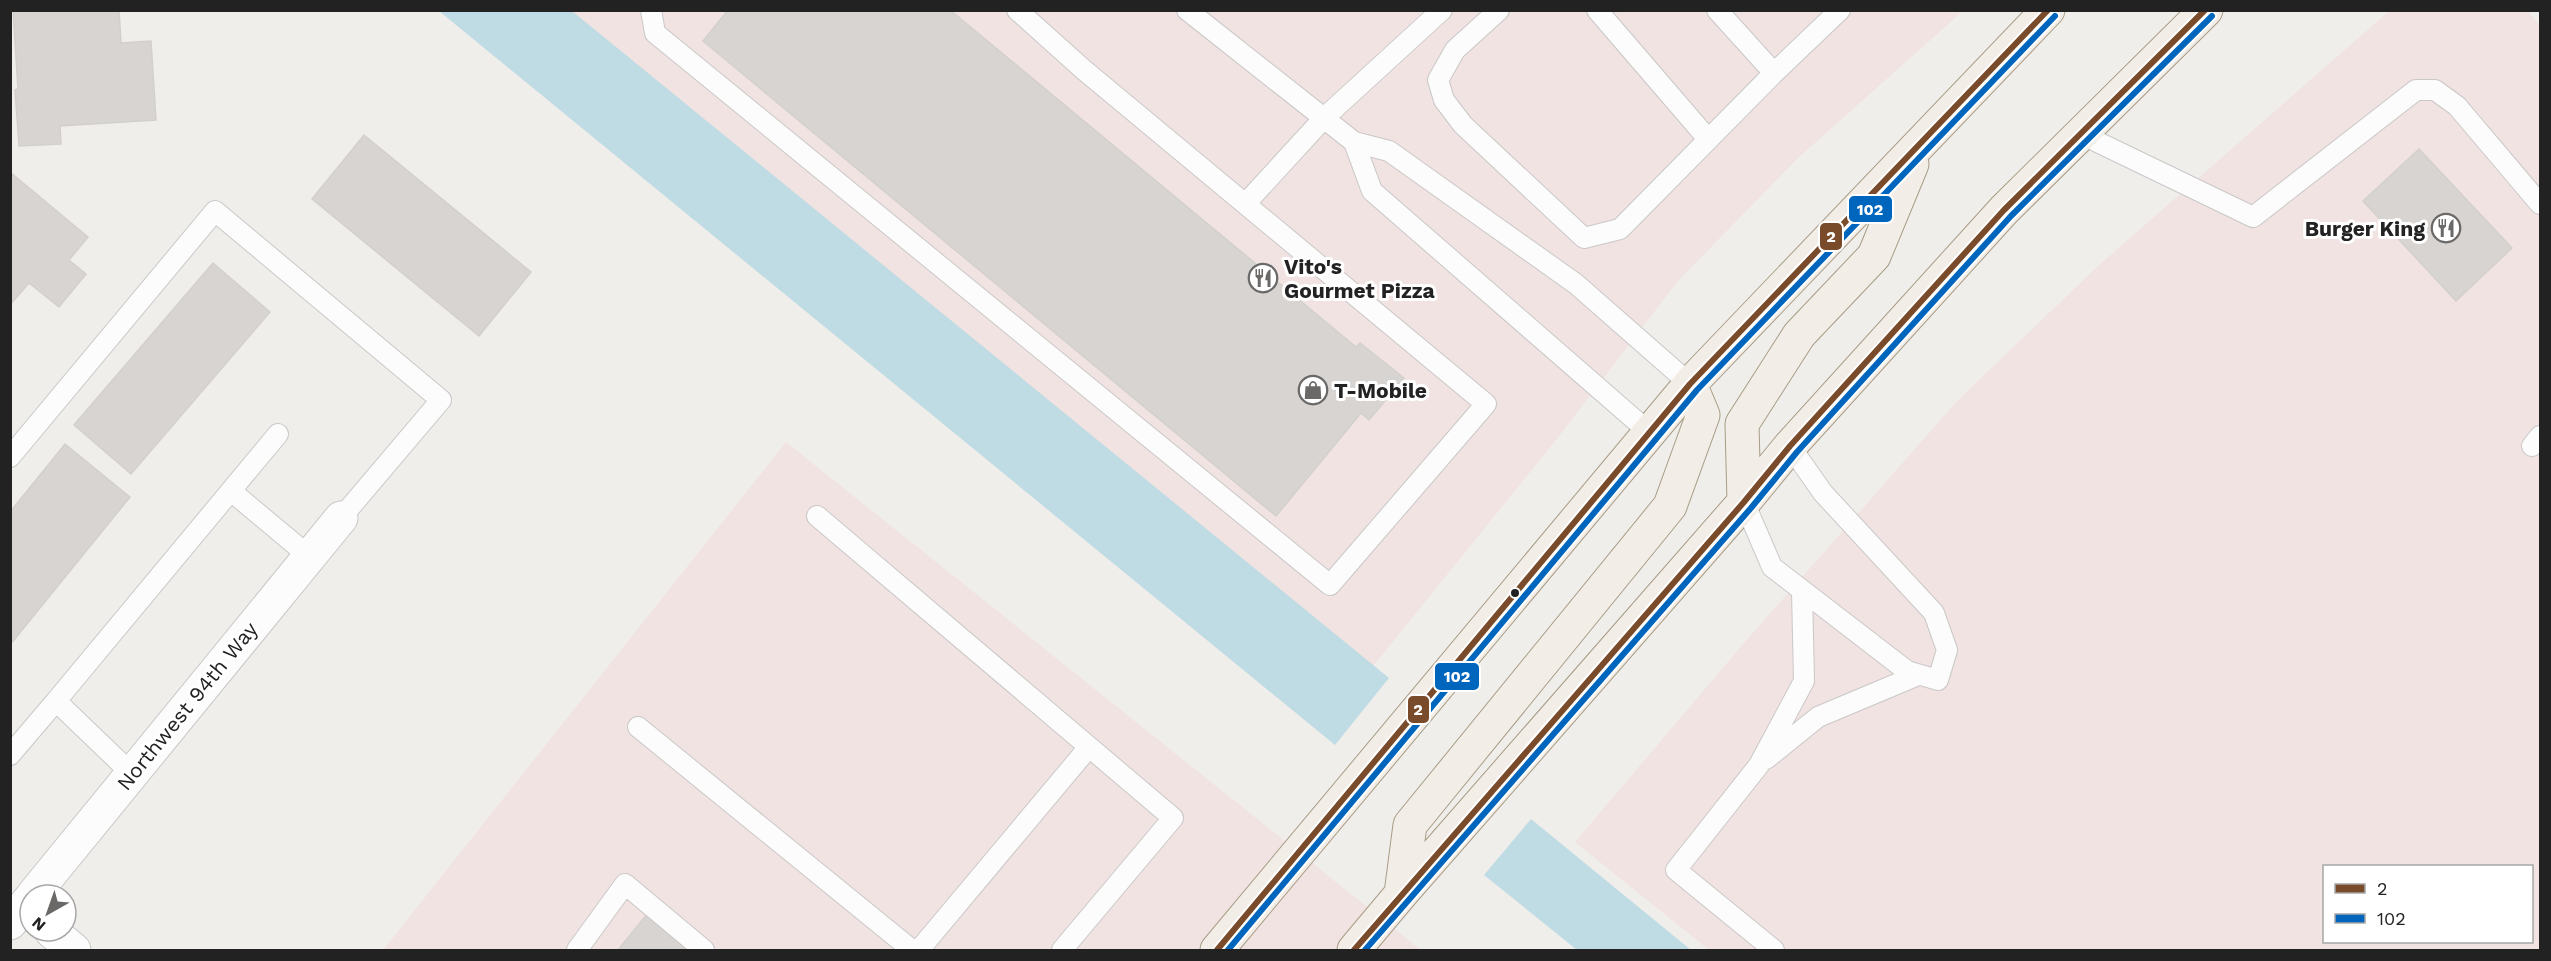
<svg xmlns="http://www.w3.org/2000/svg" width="2551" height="961" font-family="'Work Sans',sans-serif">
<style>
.commercial{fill:#f1e3e1;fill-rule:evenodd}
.water{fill:#bfdbe3}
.building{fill:#d7d4d2;stroke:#d3d0cc;stroke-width:1.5}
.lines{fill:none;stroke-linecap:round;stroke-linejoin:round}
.service-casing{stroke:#c9c8c7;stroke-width:22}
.minor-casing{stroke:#c9c8c7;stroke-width:35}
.primary-casing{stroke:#a79c86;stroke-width:35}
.service{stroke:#fdfcfc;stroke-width:20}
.minor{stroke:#fdfcfc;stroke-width:33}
.primary{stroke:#f3ede7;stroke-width:33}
.bus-1-casing{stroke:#fff;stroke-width:10}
.bus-2-casing{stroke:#fff;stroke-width:10}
.bus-1{stroke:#7a4b2a;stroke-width:6}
.bus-2{stroke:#0065bd;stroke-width:6}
.bus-dot{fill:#222;stroke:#fff;stroke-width:2}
.labels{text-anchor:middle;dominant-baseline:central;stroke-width:6;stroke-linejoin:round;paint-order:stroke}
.poi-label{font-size:21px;font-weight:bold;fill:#222;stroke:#fff;text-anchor:start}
.street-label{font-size:21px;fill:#222;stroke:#fff}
.line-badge{stroke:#fff;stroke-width:2}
.badge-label{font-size:16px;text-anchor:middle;font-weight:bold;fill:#fff}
</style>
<rect width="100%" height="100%" fill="#f0eeeb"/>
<!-- commercial -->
<path class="commercial" d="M560,11H1963L1798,158L1678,281L1556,440L1366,675Z
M2389,11H2528L2540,26V950H1709L1575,842L1744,643L1958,400L2098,266ZM2324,866H2532V942H2324Z
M786,442L1421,950H383Z"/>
<!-- water -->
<path class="water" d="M439,11H572L1389,678L1335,745Z
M1531,819L1691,950H1577L1484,875Z"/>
<!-- building -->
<path class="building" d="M119,10L121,43L151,41L156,120L60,126L61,144L19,146L15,90L18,89L13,11Z
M728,10H950L1356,347L1360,343L1404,378L1369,420L1361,413L1276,516L703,41Z
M364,135L531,272L479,336L312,199Z
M2419,149L2512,248L2456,301L2363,201Z
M10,172L88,237L69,260L86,274L59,307L29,283L10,305Z
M213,263L270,312L131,474L74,425Z
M65,444L130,497L10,645V512Z
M648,913L696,950H618Z"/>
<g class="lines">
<!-- service casing -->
<g class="service-casing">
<path id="service" d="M651,10L655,33L1330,585L1486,404L1084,70L1017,10
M1187,10L1354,142L1389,151L1576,284L1690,384
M1499,10L1455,50L1438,80L1444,100L1463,125L1584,238L1620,229L1774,73L1717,10
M1597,10L1708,139
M1774,73L1840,10
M2081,134L2253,217L2416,90H2435L2457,106L2540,204
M1354,142L1372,191L1650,433
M1246,203L1324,118L1442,10
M2532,446L2540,436
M10,457L215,211L441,400L341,518
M231,491L310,557
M1744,502L1772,567L1907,671L1938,680L1947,650L1934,613L1823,493L1790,446
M817,516L1173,818L1062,950
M638,727L912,950
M10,755L56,701
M1766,759L1818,717L1918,675
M132,774L56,701L278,434
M577,950L625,884L704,950
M919,950L1089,747
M1774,950L1676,870L1759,765L1804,681L1802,591"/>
</g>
<!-- minor casing -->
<g class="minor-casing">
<path id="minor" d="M33,895L341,518
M10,923L30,899
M51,931L74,950"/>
</g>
<!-- primary casing -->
<g class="primary-casing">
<path id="primary" d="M1744,502L1742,424L1799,335L1874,256L1912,164
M1401,894L1410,825L1670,506L1703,415L1690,384
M1217,950L1690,384L2048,10
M1354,950L1401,894L1744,502L1790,446L2004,210L2206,10"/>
</g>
<!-- service -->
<use href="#service" class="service"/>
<!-- minor -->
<use href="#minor" class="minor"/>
<!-- primary -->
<use href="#primary" class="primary"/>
<!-- bus-1 casing -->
<g class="bus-1-casing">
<path id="bus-1" d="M1217,950L1690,384L2048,10
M1354,950L1744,502L1790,446L2004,210L2205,10"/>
</g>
<!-- bus-2 casing -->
<g class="bus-2-casing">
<path id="bus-2" d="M1228,950L1697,390L2055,16
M1365,950L1751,508L1797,452L2011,216L2212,16"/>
</g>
<!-- bus-1 -->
<use href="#bus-1" class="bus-1"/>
<!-- bus-2 -->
<use href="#bus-2" class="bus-2"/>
</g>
<!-- icons -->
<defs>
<g id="restaurant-ring" transform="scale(1.5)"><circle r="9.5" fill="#fff" stroke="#6a6968" stroke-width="1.5"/><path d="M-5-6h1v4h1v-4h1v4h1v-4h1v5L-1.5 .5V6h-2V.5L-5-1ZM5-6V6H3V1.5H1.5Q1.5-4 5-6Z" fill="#6a6968"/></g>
<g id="shop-ring" transform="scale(1.5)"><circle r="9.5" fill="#fff" stroke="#6a6968" stroke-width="1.5"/><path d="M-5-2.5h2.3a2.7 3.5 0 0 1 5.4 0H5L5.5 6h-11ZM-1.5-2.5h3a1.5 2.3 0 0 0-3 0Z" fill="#6a6968"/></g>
</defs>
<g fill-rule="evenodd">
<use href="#restaurant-ring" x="2446" y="228"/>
<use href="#restaurant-ring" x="1263" y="278"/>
<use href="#shop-ring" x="1313" y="390"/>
</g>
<!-- markers -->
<circle class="bus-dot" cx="1515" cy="593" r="5"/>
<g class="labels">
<!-- poi labels -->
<g class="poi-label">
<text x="2425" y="228" text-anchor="end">Burger King</text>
<text x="1284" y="266">Vito's<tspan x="1284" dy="24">Gourmet Pizza</tspan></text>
<text x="1334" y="390">T-Mobile</text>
</g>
<!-- street labels -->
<g class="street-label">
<text transform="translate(187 706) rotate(-51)">Northwest 94th Way</text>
</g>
</g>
<g class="line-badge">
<rect x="1848" y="195" width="45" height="28" rx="6" fill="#0065bd"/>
<rect x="1819" y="222" width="24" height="29" rx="6" fill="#7a4b2a"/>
<rect x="1434" y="662" width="46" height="29" rx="6" fill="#0065bd"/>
<rect x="1407" y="695" width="23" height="29" rx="6" fill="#7a4b2a"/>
</g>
<g class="badge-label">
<text x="1870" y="215">102</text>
<text x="1831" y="242">2</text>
<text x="1457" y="682">102</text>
<text x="1418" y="715">2</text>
</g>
<!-- border -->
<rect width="2551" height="961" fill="none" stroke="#222222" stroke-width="24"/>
<!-- legend -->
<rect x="2323" y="865" width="210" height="78" fill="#ffffff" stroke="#a7a7a7" stroke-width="1.5"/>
<rect x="2335" y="884" width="30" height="9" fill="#7a4b2a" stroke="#a7a7a7" stroke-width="1.5"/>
<text x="2377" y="895" font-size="18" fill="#222222">2</text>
<rect x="2335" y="914" width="30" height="9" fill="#0065bd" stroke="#a7a7a7" stroke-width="1.5"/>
<text x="2377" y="925" font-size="18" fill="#222222">102</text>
<!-- north arrow -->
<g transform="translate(48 913) rotate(220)"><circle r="28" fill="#ffffff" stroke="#a7a7a7" stroke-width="1.5"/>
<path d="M0-4.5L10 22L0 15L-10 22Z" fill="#6a6968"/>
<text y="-9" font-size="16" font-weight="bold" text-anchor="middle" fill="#222222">N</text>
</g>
</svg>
